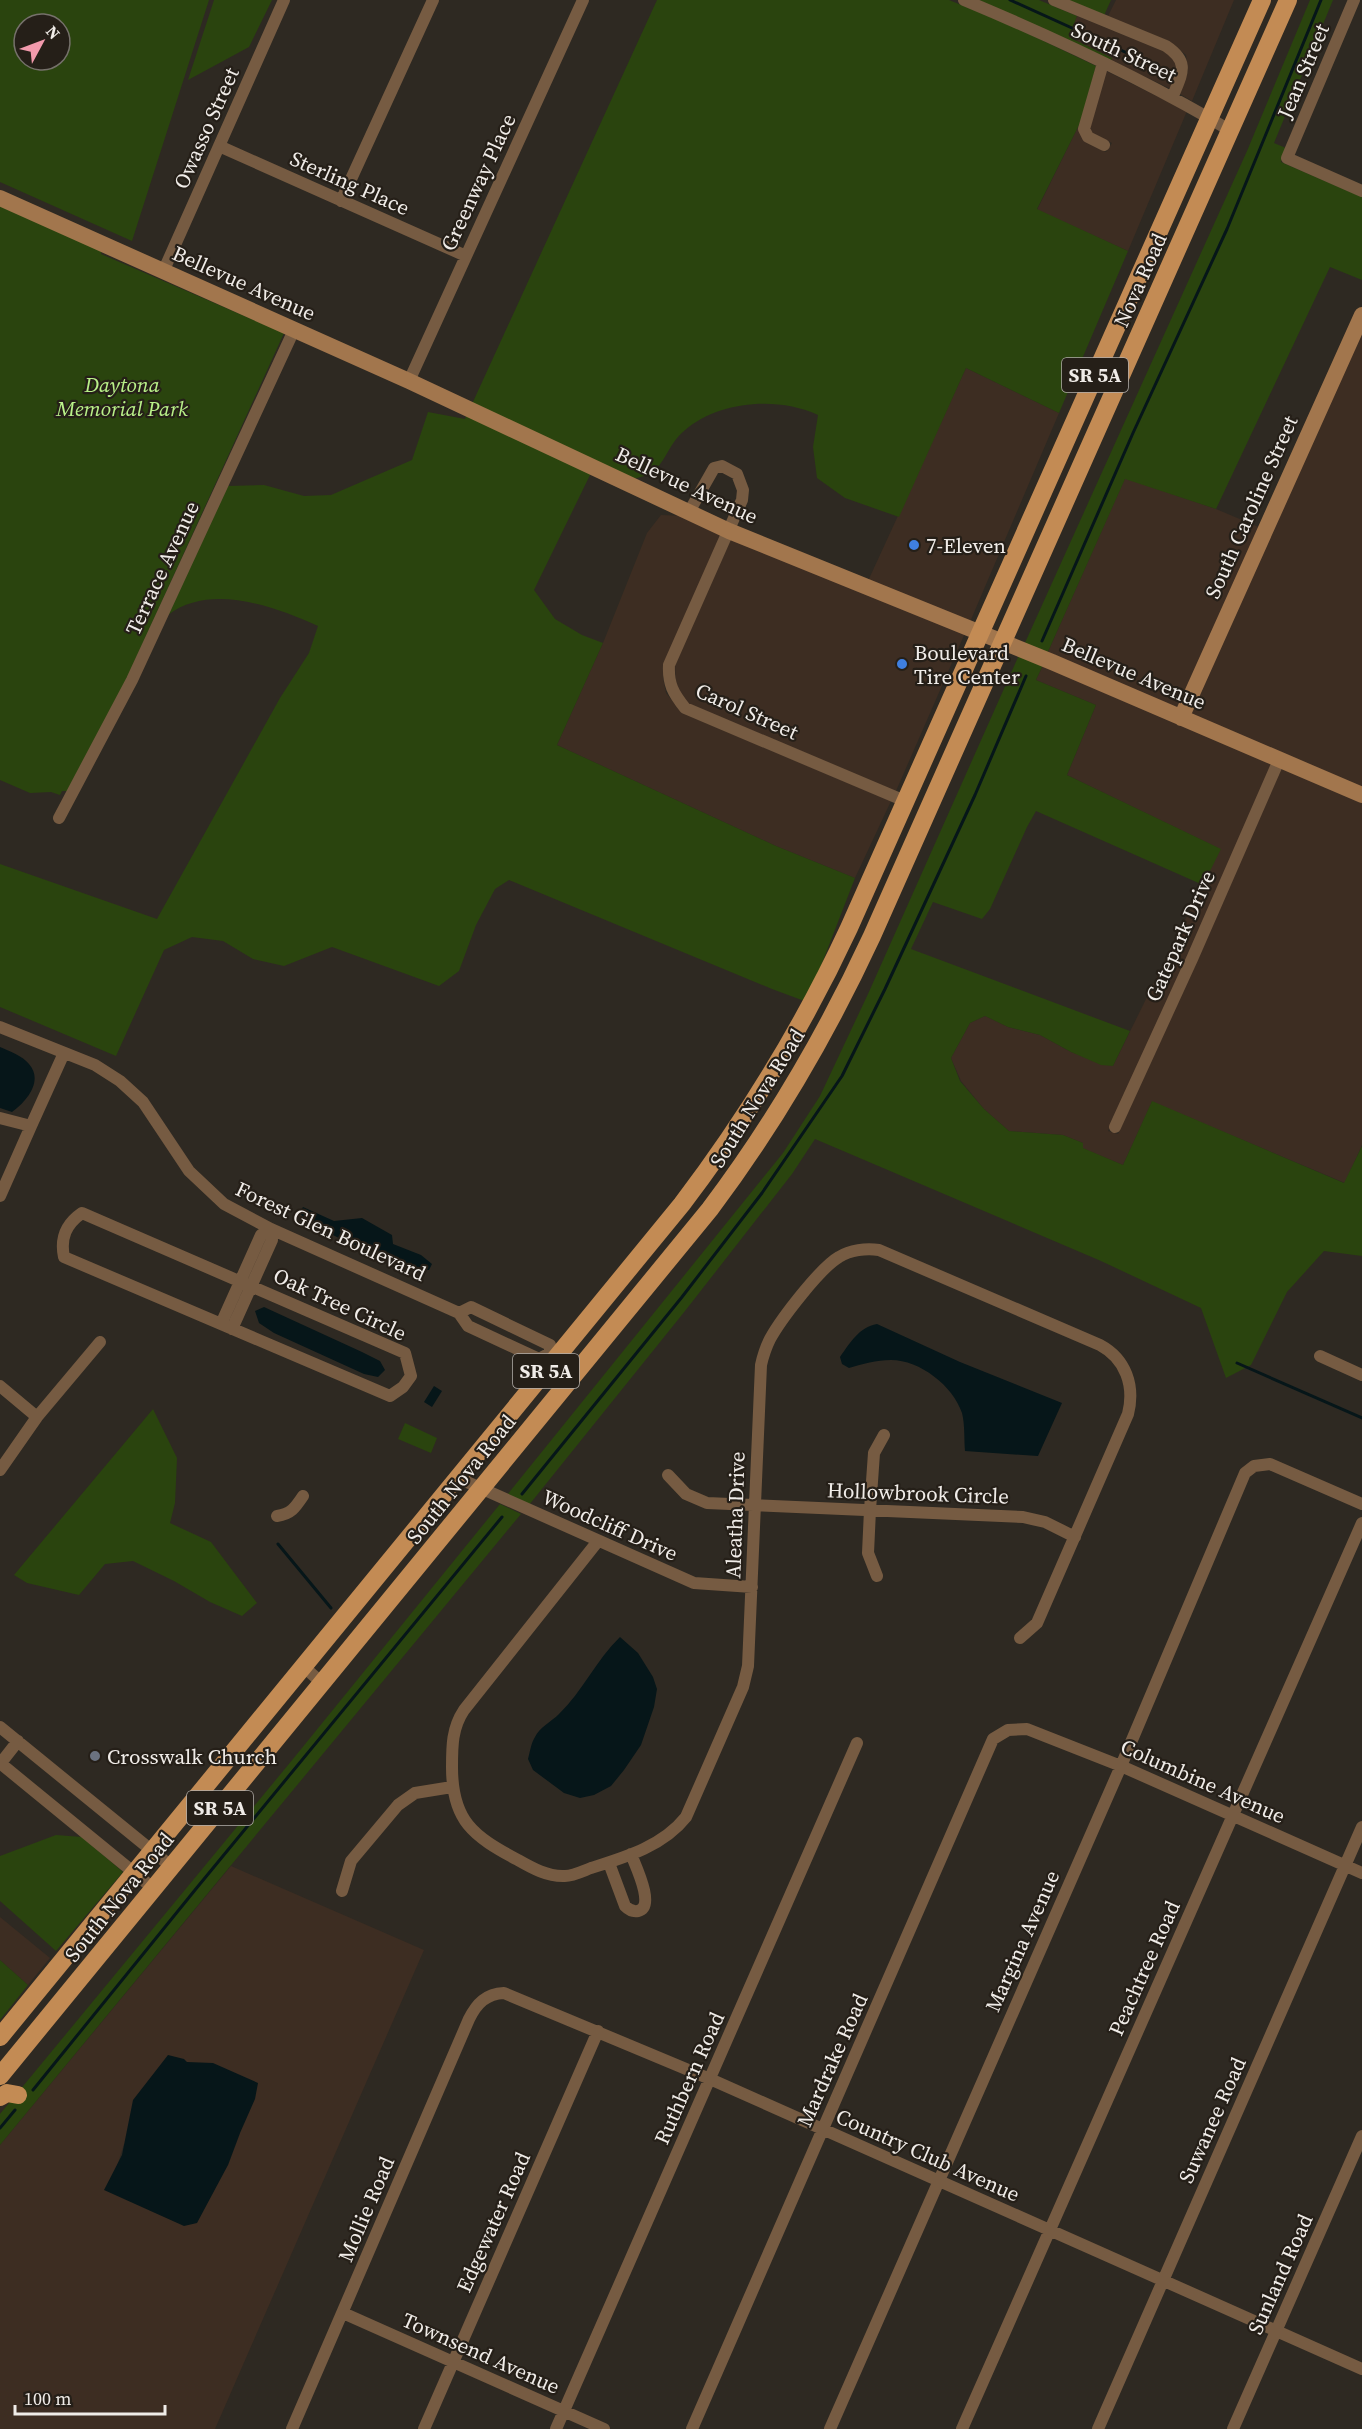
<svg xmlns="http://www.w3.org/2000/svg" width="1362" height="2429" font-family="'Source Serif 4',serif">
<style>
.commercial{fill:#3d2d22;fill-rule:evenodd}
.green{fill:#2a440e;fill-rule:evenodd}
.water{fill:#061619}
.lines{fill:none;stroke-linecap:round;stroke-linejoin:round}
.stream{stroke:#061619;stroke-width:3}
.street{stroke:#765b42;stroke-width:12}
.secondary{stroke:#a2764d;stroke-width:16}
.primary{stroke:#c38b54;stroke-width:18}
.shop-dot{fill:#3f7fe0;stroke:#251f18;stroke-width:2}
.worship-dot{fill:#6b7280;stroke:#251f18;stroke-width:2}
.labels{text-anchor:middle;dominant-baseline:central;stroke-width:4.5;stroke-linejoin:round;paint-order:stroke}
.shield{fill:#251f18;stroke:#b3aeaa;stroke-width:1.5}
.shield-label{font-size:20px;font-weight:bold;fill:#f0ece8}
.street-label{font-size:21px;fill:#f0ece8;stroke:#251f18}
.park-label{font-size:21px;font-style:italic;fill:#b9f189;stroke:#251f18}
.poi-label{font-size:21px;fill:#f0ece8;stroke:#251f18;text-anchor:start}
</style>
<rect width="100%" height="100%" fill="#2e2922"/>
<!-- commercial -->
<path class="commercial" d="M1116,0H1234L1192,101L1180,94L1188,71L1186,55L1169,41L1108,16Z
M1077,16L1163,51L1172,57L1176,62L1177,72L1171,89L1111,61L1112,58L1069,37Z
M1106,71L1187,111L1128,251L1037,210L1081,121L1085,142L1106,152L1112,143L1092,133L1090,128Z
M1362,327V789L1188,715Z
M966,368L1059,413L970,622L868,581Z
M1125,478L1216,509L1261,528L1179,711L1047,654Z
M661,515L685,516L722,536L664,663L663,678L666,693L682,713L891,801L855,878L776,846L557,745L603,643L647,533Z
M731,539L965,633L896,791L689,704L676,687L675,665Z
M1043,665L1272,763L1187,958L1108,1131L1118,1134L1197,961L1282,767L1362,801V1145L1345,1183L1152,1102L1123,1165L1082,1148L1083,1143L1063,1135L1009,1131L984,1109L961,1081L951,1058L970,1023L985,1016L1008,1027L1040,1035L1071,1052L1113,1066L1220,849L1067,775L1096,705L1036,680Z
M231,1866L424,1950L215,2429H0V2145ZM240,2133L228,2165L184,2225L149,2210L117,2166L124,2144Z
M0,1917L50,1958L28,1985L0,1960Z"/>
<!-- green -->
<path class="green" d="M0,0H209L132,241L0,182ZM24,24H60V60H24Z
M214,0H272L249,47L188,80Z
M657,0H949L1010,25L1096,66L1081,121L1037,209L1128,251L1059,413L966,368L899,517L845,498L817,478L813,447L818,415C777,396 718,401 684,431C662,450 667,474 632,479L472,404Z
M979,0H1039L1077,16L1069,37L1112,58L1111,61Z
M1054,0H1111L1102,20Z
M1310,0H1333L1274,143L1286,148L1281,162L1362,197V280L1330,267L1216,509L1125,479L1047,654L1024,645L1247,151Z
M0,204L102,250L101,254L284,333L127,678L67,791H62L60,795L51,792L30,793L0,780Z
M428,412L465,419L467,414L591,473L534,590L555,619L582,635L603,643L557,745L776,846L855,878L807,1002L772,989L509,880L495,889L476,925L459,971L439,986L332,947L284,966L253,959L223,941L192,937L164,950L116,1056L0,1007V864L157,919L280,698L309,653L318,626C274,606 210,583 168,615L228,486L264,485L304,496L331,495L412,460Z
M1019,655L1043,665L1036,680L1096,705L1067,775L1221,849L1203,885L1036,811L1027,827L990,909L982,919L933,902L911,949L1130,1031L1113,1066L1101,1065L1071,1052L1040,1035L1008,1027L985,1016L970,1023L951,1058L960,1081L984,1109L1009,1131L1063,1135L1083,1143V1148L1123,1165L1152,1101L1344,1183L1362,1146V1256L1324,1251L1287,1292L1251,1365L1226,1378L1201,1308L1101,1261L815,1139L792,1174L685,1311L529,1505L507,1495L783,1153L820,1096L868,994Z
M153,1409L177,1458L175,1503L170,1523L211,1542L257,1603L242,1616L210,1602L174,1581L133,1561L105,1564L79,1595L27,1583L14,1575Z
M405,1423L437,1438L431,1453L398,1439Z
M500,1504L521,1514L0,2145V2114L293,1759Z
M56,1835L82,1837L123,1872L56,1951L0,1901V1856Z
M0,1960L28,1985L0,2020Z"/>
<!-- water -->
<path class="water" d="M0,1047C9,1051 23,1056 29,1064C44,1081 26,1102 12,1112L0,1108Z
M303,1207L334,1221L362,1218L392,1235L393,1244L421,1255L432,1264L429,1270L414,1269C377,1253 329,1239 299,1213Z
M264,1307L362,1352L380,1361L385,1370L378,1377L364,1374L274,1333L259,1323L255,1311Z
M877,1324L960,1362L1062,1403L1038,1456L965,1451C964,1439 965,1425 962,1413C953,1386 920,1360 891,1360C876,1360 863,1364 849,1368L842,1364L840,1357C850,1343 859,1327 877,1324Z
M434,1386L442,1391L432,1407L424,1402Z
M620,1637L638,1653L653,1677L657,1689L654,1707L641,1745L624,1770L611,1786L594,1795L580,1798L564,1793L533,1770L528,1759C530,1752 531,1743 535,1737C539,1728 552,1721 559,1714C583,1691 596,1660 620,1637Z
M168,2055L184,2059L187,2062L213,2063L258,2083L255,2099L240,2133L228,2165L197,2223L184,2226L104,2190L122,2155L133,2100Z"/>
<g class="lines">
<!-- stream -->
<path class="stream" d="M1010,0L1158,67
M1042,641L1133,433L1227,229L1321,0
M1237,1363L1362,1418
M522,1494L682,1297L762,1193L842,1076L885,989L975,795L1026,676
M278,1544L331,1608
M33,2090L195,1890L502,1517
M0,2128L15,2110"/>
<!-- street -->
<path class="street" d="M964,0C1055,38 1146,80 1231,131
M1054,0L1166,46C1190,62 1182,73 1173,96
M1354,0L1287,158L1362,191
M1103,63L1084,129L1088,137L1104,145
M219,146L466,256
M341,201L433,0
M163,272L284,0
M409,381L583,0
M689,512L714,468L722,466L737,474L743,490L742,500L669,665C668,684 673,693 685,708L905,801
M59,818L132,680L294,330
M0,1027L95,1065L120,1081L143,1102L189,1171L224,1204L271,1229L459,1313
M0,1118L31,1126L0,1196
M31,1126L64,1053
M1115,1127L1192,959L1279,760
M82,1213L405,1353L411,1376L403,1387L390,1396L64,1257C60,1238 66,1224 82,1213Z
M471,1307L550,1345V1353L539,1359L468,1326L459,1313Z
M221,1324L261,1235L271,1229L272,1240L232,1329
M551,1353L583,1366
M1320,1356L1362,1375
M0,1386L37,1417
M0,1470L37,1417L100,1342
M668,1475L686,1494L707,1503L1023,1517L1045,1522L1075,1537
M458,1478L694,1583L752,1587
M277,1516C291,1514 295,1508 303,1496
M598,1541L464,1710C452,1728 452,1746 452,1767C452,1821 473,1836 518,1860C532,1868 548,1877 565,1876C573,1876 583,1871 591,1868C626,1857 663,1846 686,1817L743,1687L748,1666L761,1365C763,1356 766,1347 770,1339C781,1319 820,1268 839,1257C850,1250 866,1248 879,1250L1100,1345C1126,1359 1135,1386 1128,1414L1037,1623L1020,1638
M877,1576L868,1553L870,1510L874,1453L884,1435
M304,1667L322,1683
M0,1727L172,1867
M0,1763L154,1889
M0,1764L18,1741
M609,1863L625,1906C629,1910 633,1912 638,1911C656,1907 635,1865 631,1854
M342,1891L351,1861L398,1805L415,1793L452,1787
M343,2313L604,2429
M292,2429L469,2019C477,2003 486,1994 504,1993L710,2079L1362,2369
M424,2429L598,2031
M556,2429L857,1743
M692,2429L993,1739L1008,1730L1027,1729L1121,1766L1362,1873
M830,2429L1121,1766L1245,1473L1254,1466L1270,1464L1362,1504
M962,2429L1362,1523
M1098,2429L1362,1827
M1233,2429L1362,2136"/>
<!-- secondary -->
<path class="secondary" d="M0,198L409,381L729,531L1052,662L1362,795
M1181,718L1362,315"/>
<!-- primary -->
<path class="primary" d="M0,2037L682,1204C748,1117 803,1027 849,928L1262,0
M0,2076L710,1209C774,1124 827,1033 872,936L1288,0
M0,2097L7,2093L18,2095"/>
</g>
<!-- markers -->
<g class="shop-dot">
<circle cx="914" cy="545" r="6"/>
<circle cx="902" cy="664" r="6"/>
</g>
<circle class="worship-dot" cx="95" cy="1756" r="6"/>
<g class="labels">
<!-- shield labels -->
<g class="shield">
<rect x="1062" y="358" width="66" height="34" rx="4.5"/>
<rect x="513" y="1354" width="66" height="34" rx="4.5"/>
<rect x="187" y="1791" width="66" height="34" rx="4.5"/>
</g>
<g class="shield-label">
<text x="1095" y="375">SR 5A</text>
<text x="546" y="1371">SR 5A</text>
<text x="220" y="1808">SR 5A</text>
</g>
<!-- street labels -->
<g class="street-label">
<text transform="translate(1124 52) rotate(25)">South Street</text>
<text transform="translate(1303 71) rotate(-67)">Jean Street</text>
<text transform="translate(206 128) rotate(-66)">Owasso Street</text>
<text transform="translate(478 182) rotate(-65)">Greenway Place</text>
<text transform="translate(350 183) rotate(24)">Sterling Place</text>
<text transform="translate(1140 280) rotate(-66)">Nova Road</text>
<text transform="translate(244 283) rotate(24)">Bellevue Avenue</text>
<text transform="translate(687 485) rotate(25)">Bellevue Avenue</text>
<text transform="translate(1251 507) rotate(-66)">South Caroline Street</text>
<text transform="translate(162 568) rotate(-65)">Terrace Avenue</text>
<text transform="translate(1134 673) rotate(23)">Bellevue Avenue</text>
<text transform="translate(747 711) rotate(24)">Carol Street</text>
<text transform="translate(1180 936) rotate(-66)">Gatepark Drive</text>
<text transform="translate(757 1098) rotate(-58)">South Nova Road</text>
<text transform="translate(331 1231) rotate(25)">Forest Glen Boulevard</text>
<text transform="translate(340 1304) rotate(25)">Oak Tree Circle</text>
<text transform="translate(461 1479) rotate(-51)">South Nova Road</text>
<text transform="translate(918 1493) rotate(2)">Hollowbrook Circle</text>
<text transform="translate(735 1515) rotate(-88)">Aleatha Drive</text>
<text transform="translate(610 1525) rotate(24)">Woodcliff Drive</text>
<text transform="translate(1203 1781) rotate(24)">Columbine Avenue</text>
<text transform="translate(119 1897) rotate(-51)">South Nova Road</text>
<text transform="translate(1022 1941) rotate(-66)">Margina Avenue</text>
<text transform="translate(1144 1968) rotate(-66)">Peachtree Road</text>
<text transform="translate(832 2060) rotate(-66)">Mardrake Road</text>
<text transform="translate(689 2078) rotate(-66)">Ruthbern Road</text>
<text transform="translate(1212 2120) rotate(-66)">Suwanee Road</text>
<text transform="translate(928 2155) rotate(24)">Country Club Avenue</text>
<text transform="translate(366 2209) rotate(-67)">Mollie Road</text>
<text transform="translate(493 2222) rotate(-66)">Edgewater Road</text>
<text transform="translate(1280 2274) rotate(-66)">Sunland Road</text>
<text transform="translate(481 2353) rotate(24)">Townsend Avenue</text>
</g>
<!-- park labels -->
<g class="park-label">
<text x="122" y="384">Daytona<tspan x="122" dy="24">Memorial Park</tspan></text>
</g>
<!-- poi labels -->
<g class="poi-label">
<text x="926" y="545">7-Eleven</text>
<text x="914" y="652">Boulevard<tspan x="914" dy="24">Tire Center</tspan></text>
<text x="107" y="1756">Crosswalk Church</text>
</g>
</g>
<!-- north arrow -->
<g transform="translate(42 42) rotate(49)"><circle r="28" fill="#251f18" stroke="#76716b" stroke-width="1.5"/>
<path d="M0-4.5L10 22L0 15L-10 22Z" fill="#f29aac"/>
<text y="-9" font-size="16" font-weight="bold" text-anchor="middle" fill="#f0ece8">N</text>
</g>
<!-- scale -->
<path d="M15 2405v9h150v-9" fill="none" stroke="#f0ece8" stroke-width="3"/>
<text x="24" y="2405" font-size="18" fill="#f0ece8" stroke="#251f18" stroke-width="4.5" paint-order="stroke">100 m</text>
</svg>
